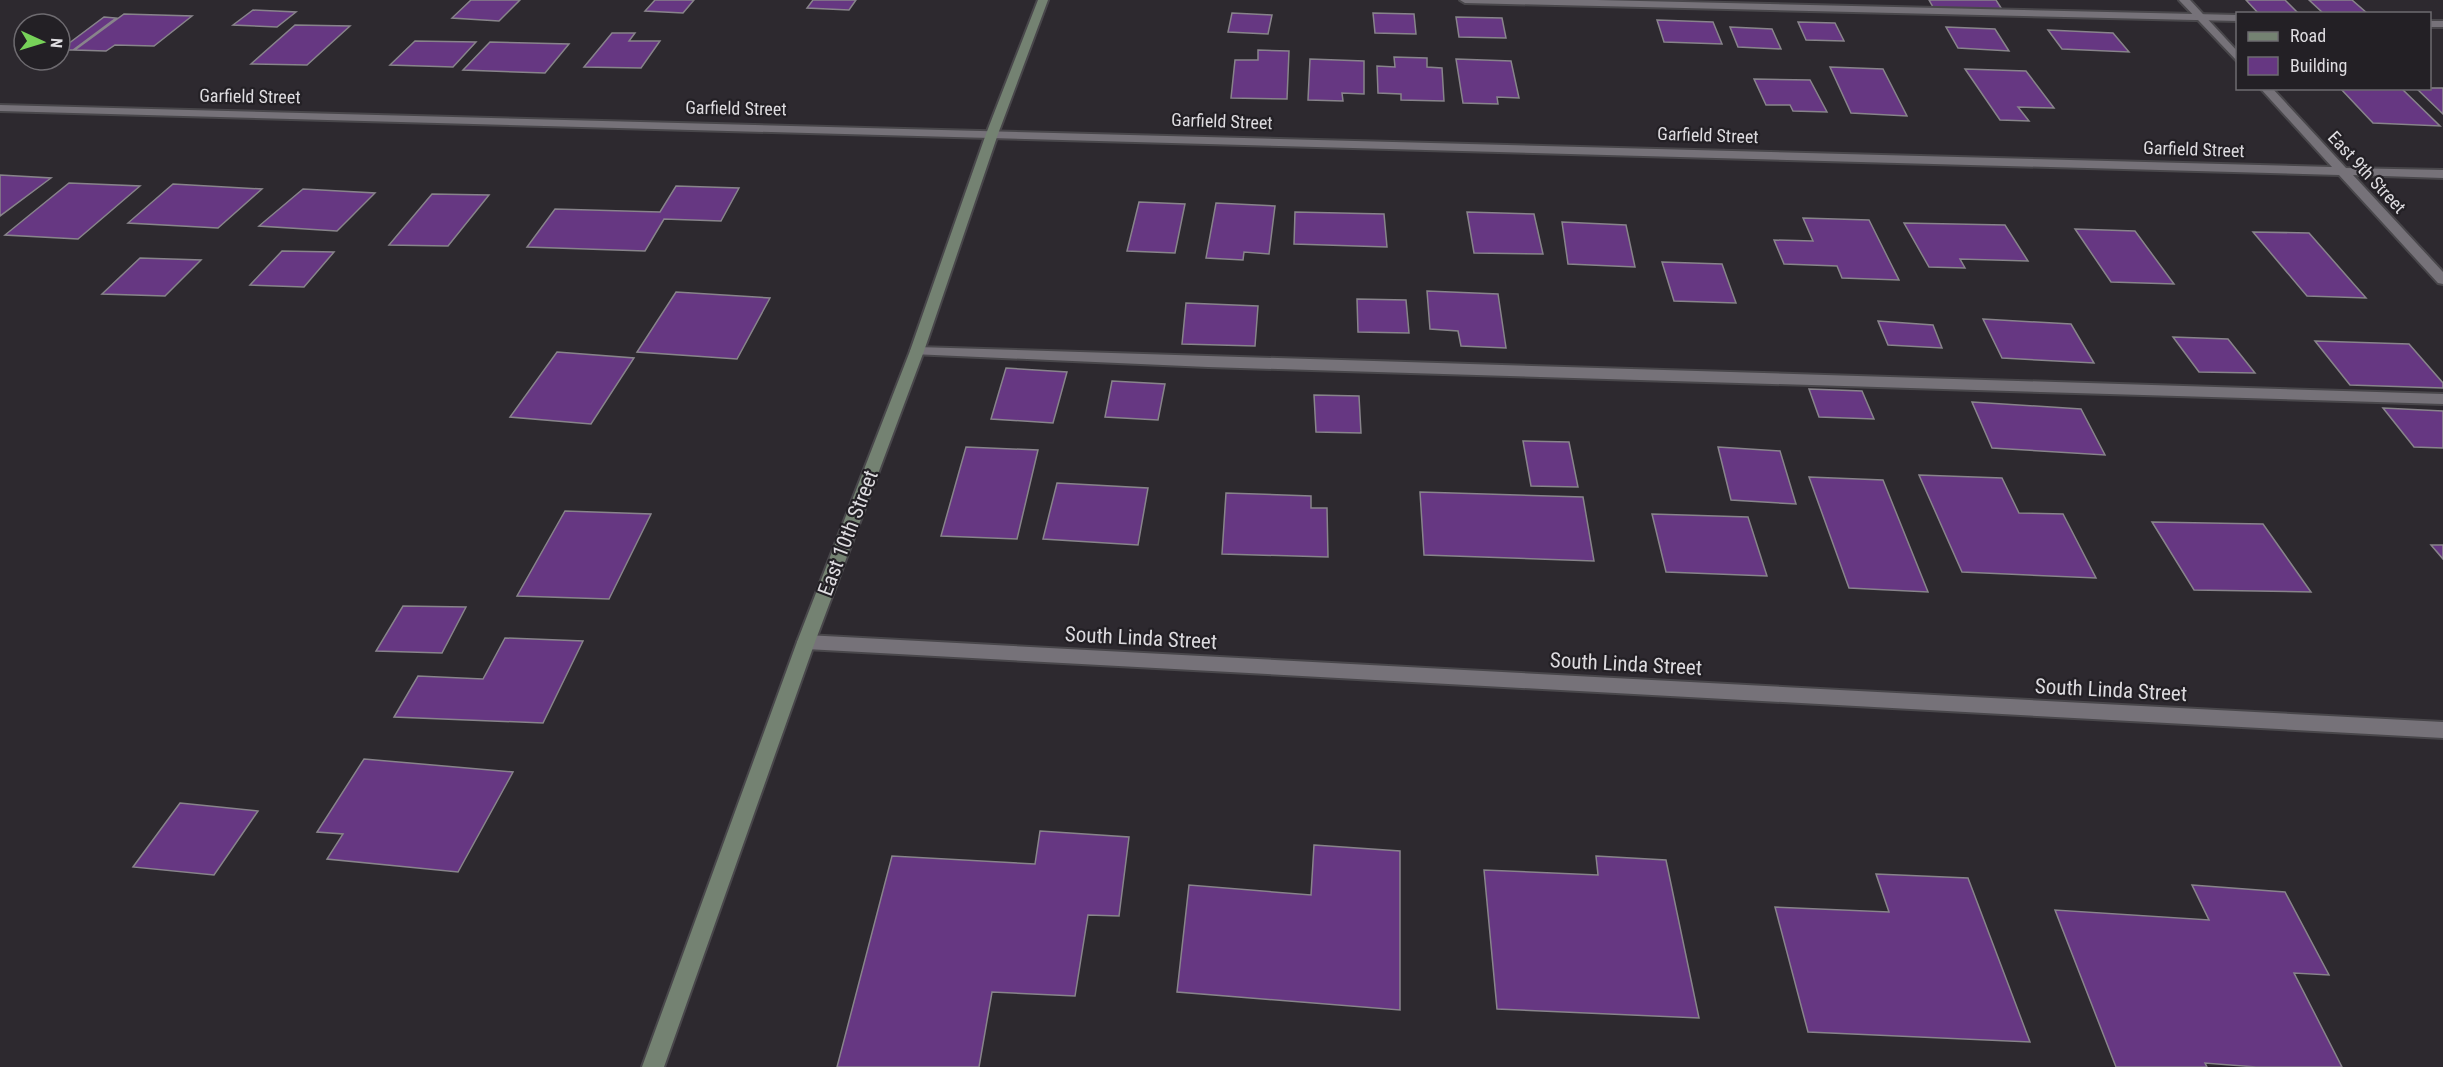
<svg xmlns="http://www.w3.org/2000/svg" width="2443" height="1067" font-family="'Roboto Condensed',sans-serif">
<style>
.building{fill:#663782;stroke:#88848b;stroke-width:1.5}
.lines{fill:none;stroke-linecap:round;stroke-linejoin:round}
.service-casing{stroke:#49474b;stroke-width:4}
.minor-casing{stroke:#49474b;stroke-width:4}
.secondary-casing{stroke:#49474b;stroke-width:4}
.service{fill:#767279;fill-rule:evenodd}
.minor{fill:#767279;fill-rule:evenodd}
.secondary{fill:#748272;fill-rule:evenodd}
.labels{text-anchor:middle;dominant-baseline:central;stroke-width:4.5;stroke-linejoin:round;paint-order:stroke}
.far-street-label{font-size:18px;fill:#dedce0;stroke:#232025}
.street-label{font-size:21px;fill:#dedce0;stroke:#232025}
</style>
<rect width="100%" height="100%" fill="#2d292f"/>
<!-- building -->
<path class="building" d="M471,0H520L499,21L452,18Z
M655,0H694L683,13L645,11Z
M813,0H856L849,10L807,8Z
M1929,0H1996L2003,11L1933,7Z
M2246,0H2285L2299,14H2259Z
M2309,0H2352L2368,14L2323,13Z
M253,10L296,12L277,27L233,25Z
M1232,13L1272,15L1268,34L1228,32Z
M1373,13L1414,14L1416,34L1375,33Z
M124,14L192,16L154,46L115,45L106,51L75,50Z
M104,17L116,18L73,50H60Z
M1456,17L1502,18L1506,38L1459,37Z
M1657,20L1713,22L1722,44L1664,42Z
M1798,22L1835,23L1844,41L1806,40Z
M295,25L350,26L307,65L251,64Z
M1730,27L1772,29L1781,49L1738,47Z
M1946,27L1995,29L2009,51L1958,48Z
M2048,30L2113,33L2129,52L2062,49Z
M612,33H635L629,41H660L641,68L584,67Z
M415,41L476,42L453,67L390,65Z
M490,42L569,44L545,73L463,70Z
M1258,50L1289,51L1287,99L1231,98L1235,60H1258Z
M1394,57L1427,58V67L1442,68L1444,101L1401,100V94L1378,93L1377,66L1395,67Z
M1310,59L1364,61V94L1342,93L1343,101L1308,100Z
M1456,59L1511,61L1519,98L1497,97L1498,104L1463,103Z
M1830,67L1883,69L1907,116L1851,113Z
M1965,69L2026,71L2054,108L2018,107L2029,121L2000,120Z
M1754,79L1810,80L1827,112L1793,111L1790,105H1766Z
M2340,88H2401L2440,126L2373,123Z
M2416,88H2443V114Z
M0,175L51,178L0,216Z
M69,183L140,186L78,239L5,235Z
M173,184L262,189L218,228L128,223Z
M676,186L739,188L721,221L664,219L645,251L527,247L555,209L660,212Z
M303,189L375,193L337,231L259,226Z
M432,194L489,195L448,246L389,245Z
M1139,202L1185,204L1175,253L1127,251Z
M1216,203L1275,206L1269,254L1244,252L1243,260L1206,258Z
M1295,212L1384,214L1387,247L1294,244Z
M1467,212L1534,214L1543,254L1474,253Z
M1803,218L1869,220L1899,280L1842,278L1837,266L1784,264L1774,240L1813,241Z
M1562,222L1626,225L1635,267L1568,264Z
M1904,223L2005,225L2028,261L1960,259L1965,268L1929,267Z
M2075,229L2135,231L2174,284L2111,282Z
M2253,232L2309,233L2366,298L2307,296Z
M282,251L334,252L304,287L250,285Z
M140,258L201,260L165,296L102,294Z
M1662,262L1722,264L1736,303L1674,301Z
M1427,291L1498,294L1506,348L1461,346L1458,331L1430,329Z
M676,292L770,298L737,359L637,352Z
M1357,299L1406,300L1409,333L1358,332Z
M1186,303L1258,306L1255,346L1182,344Z
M1983,319L2071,324L2094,363L2002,358Z
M1878,321L1933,325L1942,348L1888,345Z
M2173,337L2228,339L2255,373L2199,372Z
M2315,341L2409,344L2443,383V388L2350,385Z
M557,352L634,358L591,424L510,417Z
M1006,368L1067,372L1053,423L991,419Z
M1112,381L1165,384L1158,420L1105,417Z
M1809,389L1862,391L1874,419L1819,417Z
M1314,395L1359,396L1361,433L1316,432Z
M1972,402L2081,409L2105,455L1992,448Z
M2383,408L2443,411V448L2414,447Z
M1523,441L1569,442L1578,487L1531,486Z
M966,447L1038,450L1017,539L941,536Z
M1718,447L1780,451L1796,504L1731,500Z
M1919,475L2002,478L2019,513L2063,514L2096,578L1962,572Z
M1809,477L1883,480L1928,592L1849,588Z
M1057,483L1148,488L1138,545L1043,539Z
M1420,492L1583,497L1594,561L1424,555Z
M1226,493L1311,496V508H1327L1328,557L1222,554Z
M565,511L651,514L609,599L517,596Z
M1652,514L1748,517L1767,576L1666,572Z
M2152,522L2263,524L2311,592L2194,590Z
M2431,545H2443V559Z
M403,606L466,607L442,653L376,651Z
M505,638L583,641L543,723L394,717L418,676L483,679Z
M364,759L513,772L458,872L327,859L343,834L317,832Z
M180,803L258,811L214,875L133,867Z
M1040,831L1129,837L1119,916L1088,915L1075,996L992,992L979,1067H837L892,856L1035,864Z
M1314,845L1400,851V1010L1177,992L1189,885L1311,895Z
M1596,856L1666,860L1699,1018L1497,1009L1484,870L1598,875Z
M1876,874L1968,878L2030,1042L1808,1032L1775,907L1889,912Z
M2192,885L2285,892L2329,975L2294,973L2342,1067H2256L2205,1063L2207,1067H2116L2055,910L2209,920Z"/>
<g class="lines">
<!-- service casing -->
<g class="service-casing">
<path id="service" d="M1460,0H1597L2238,15V21L1465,3Z
M2430,21H2443V27H2430Z
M917,347L2443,394V404L1208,367L912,354L910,351L912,348Z"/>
</g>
<!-- minor casing -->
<g class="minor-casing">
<path id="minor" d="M2179,0H2190L2238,52V62Z
M2260,88H2272L2346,168L2443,170V178L2353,175L2443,272V284L2438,283L2339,175L0,111V105L2332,167Z
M806,635L2443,722V738L806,649L800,647L797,642L800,637Z"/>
</g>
<!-- secondary casing -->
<g class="secondary-casing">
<path id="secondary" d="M1038,0H1048L998,134L924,351L815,642L664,1067H642L797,642L910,351L986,134Z"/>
</g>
<!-- service -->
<use href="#service" class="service"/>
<!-- minor -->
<use href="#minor" class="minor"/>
<!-- secondary -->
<use href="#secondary" class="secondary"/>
</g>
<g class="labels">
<!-- far-street labels -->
<g class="far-street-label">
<text transform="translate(250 96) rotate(1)">Garfield Street</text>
<text transform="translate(736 108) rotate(1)">Garfield Street</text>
<text transform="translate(1222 121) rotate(2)">Garfield Street</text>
<text transform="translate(1708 135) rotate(2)">Garfield Street</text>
<text transform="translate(2194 149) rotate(2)">Garfield Street</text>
<text transform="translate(2367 172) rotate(47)">East 9th Street</text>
</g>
<!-- street labels -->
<g class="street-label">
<text transform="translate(848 533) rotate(-69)">East 10th Street</text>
<text transform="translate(1141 638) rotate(3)">South Linda Street</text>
<text transform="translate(1626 664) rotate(3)">South Linda Street</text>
<text transform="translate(2111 690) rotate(3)">South Linda Street</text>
</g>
</g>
<!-- legend -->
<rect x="2236" y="12" width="195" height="78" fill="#232025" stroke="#6e6b70" stroke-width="1.5"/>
<rect x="2248" y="32" width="30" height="9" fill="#748272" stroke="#6e6b70" stroke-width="1.5"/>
<text x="2290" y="42" font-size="18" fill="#dedce0">Road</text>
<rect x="2248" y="57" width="30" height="18" fill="#663782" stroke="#6e6b70" stroke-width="1.5"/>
<text x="2290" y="72" font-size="18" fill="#dedce0">Building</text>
<!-- north arrow -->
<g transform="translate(42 42) rotate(94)"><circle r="28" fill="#232025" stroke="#6e6b70" stroke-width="1.5"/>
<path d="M0-4.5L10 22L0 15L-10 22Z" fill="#77d259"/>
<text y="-9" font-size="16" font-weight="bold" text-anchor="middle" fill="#dedce0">N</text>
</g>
</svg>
